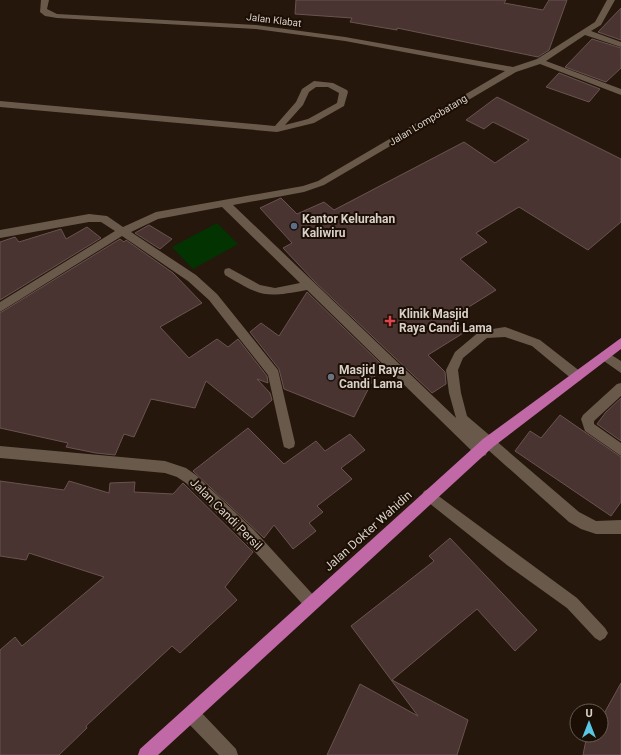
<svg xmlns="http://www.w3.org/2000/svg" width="621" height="755" font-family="Roboto,sans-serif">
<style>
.green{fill:#023300}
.building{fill:#493432;stroke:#6a5352}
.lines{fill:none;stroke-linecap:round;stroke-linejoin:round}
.minor{fill:#69594b;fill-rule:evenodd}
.highway{fill:#c168a7;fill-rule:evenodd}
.service-dot{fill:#5c6f8a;stroke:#1b0e04;stroke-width:1.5}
.health-dot{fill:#e0444e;stroke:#1b0e04;stroke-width:1.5}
.worship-dot{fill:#6b7280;stroke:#1b0e04;stroke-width:1.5}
.labels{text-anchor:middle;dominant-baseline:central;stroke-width:4;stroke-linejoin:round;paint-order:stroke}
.far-street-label{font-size:10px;fill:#d9d0c8;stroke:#1b0e04}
.poi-label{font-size:12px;font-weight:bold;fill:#d9d0c8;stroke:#1b0e04;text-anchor:start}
.street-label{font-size:12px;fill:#d9d0c8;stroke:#1b0e04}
</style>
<rect width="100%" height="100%" fill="#25170b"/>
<!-- green -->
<path class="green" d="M217,223L238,244L193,269L172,247Z"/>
<!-- building -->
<path class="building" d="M296,0H506L504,3L543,10L549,0H567L549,50L538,57L397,28V30L350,22L352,18L295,14Z
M621,8V40L598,32Z
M592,39L621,48V68L606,82L565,67Z
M559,73L600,89L589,102L546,87Z
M497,97L621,159V222L588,250L519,207L476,233L487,242L460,259L496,290L451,318L465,332L428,355L445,372L446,384L432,393L314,281L283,248L292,243L260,208L281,198L297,214L324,202L334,210L464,142L495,163L529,140L493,122L484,129L466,120Z
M149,225L172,239L160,249L135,233Z
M87,227L101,238L0,300V242L15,237L19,242L61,229L66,239Z
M120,239L124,242L126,240L173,273L202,303L160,327L189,358L217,339L228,347L238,339L267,376L268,383L257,379L270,393L272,400L252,418L206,381L195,408L151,399L134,437L124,434L115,455L96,453L66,447L68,443L0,428V313Z
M307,292L381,364L354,417L284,389L279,369L250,332L261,323L279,336Z
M621,398V441L597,424L606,412Z
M560,415L621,457V502L611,516L515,451L530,431L541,438Z
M248,428L284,464L316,441L325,451L350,434L365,450L341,468L352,479L317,506L323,512L309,523L316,531L293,549L274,525L264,538L193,471Z
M0,481L64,490L69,481L109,493L110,483L135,482L134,492L173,494L183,483L253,552L225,587L237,600L180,653L172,646L86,726L87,728L59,755H0V650L15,637L22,646L104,577L29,553L26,560L0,556Z
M450,538L537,630L515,651L477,609L392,680L468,720L457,755H327L360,684L418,716L351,626L434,561L429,556Z
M621,683V755H583L587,735H601V719Z"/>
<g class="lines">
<!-- minor -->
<path class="minor" d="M41,0H49L47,9L57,14L256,25L345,37L513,67L537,59L595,22L607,0H615L601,25L591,31L621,42V47L585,35L546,61L621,89V95L540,64L516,72L324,185L304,192L233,205L456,418L449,393L446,370L455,352L480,331L505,327L540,340L581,372L583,376L581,380L577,381L573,380L532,346L505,337L487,338L463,358L458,370L461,393L467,416L579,512L596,521L621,520V534H596L581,529L569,522L486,448L487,451L486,455L481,457L476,455L307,290C264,298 262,297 225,275L224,272L225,269L229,268L260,285L275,288L300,283L222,207L158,219L131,232L196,275L217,294L278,370L295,443L294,447L289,449L284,447L283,443L268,375L209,300L188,281L122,236L0,312V302L115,231L101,222H89L0,238V230L89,214L107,216L123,227L156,212L303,186L318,181L505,71L345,41L256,29L57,18L45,16L40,12Z
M314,81L333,83L347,90L348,92L344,106L314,123L277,132L0,107V101L275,126L296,102L302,89ZM316,87H328L339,93L337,103L308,119L285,125L303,105L309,92Z
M605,351L621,361V373L601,359L599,356L601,353Z
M621,383V396L594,421V424L621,443V456L585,431L581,419L583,415L617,384Z
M0,446L165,461L186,468L196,475L254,530L316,598L318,603L316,608L311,610L306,608L244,540L186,483L177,477L165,473L0,458Z
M429,489L577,598L605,628L608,633L605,638L600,641L595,638L567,608L507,565L424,499L422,495L424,491Z
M192,707L198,709L236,749L238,755H219L186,721L184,715L186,709Z"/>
<!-- highway -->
<path class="highway" d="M621,338V349L493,447L158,755H138L140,749L483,439Z"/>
</g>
<!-- markers -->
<circle class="service-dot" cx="294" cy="226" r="4"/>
<path class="health-dot" d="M388 315h4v4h4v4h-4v4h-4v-4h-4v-4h4z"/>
<circle class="worship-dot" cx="331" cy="377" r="4"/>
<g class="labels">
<!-- far-street labels -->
<g class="far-street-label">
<text transform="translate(274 20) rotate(7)">Jalan Klabat</text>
<text transform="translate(428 120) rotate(-31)">Jalan Lompobatang</text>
</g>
<!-- poi labels -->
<g class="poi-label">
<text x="302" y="219">Kantor Kelurahan<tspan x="302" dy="14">Kaliwiru</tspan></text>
<text x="399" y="314">Klinik Masjid<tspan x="399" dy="14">Raya Candi Lama</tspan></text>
<text x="339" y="370">Masjid Raya<tspan x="339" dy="14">Candi Lama</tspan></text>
</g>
<!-- street labels -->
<g class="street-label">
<text transform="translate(226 514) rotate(45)">Jalan Candi Persil</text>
<text transform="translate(368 531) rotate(-42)">Jalan Dokter Wahidin</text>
</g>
</g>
<!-- north arrow -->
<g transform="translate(589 723)"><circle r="19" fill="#1b0e04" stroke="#675c52"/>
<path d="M0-3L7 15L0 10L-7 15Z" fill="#59c8e4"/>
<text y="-6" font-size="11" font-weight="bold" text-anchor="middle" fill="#d9d0c8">U</text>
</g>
</svg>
